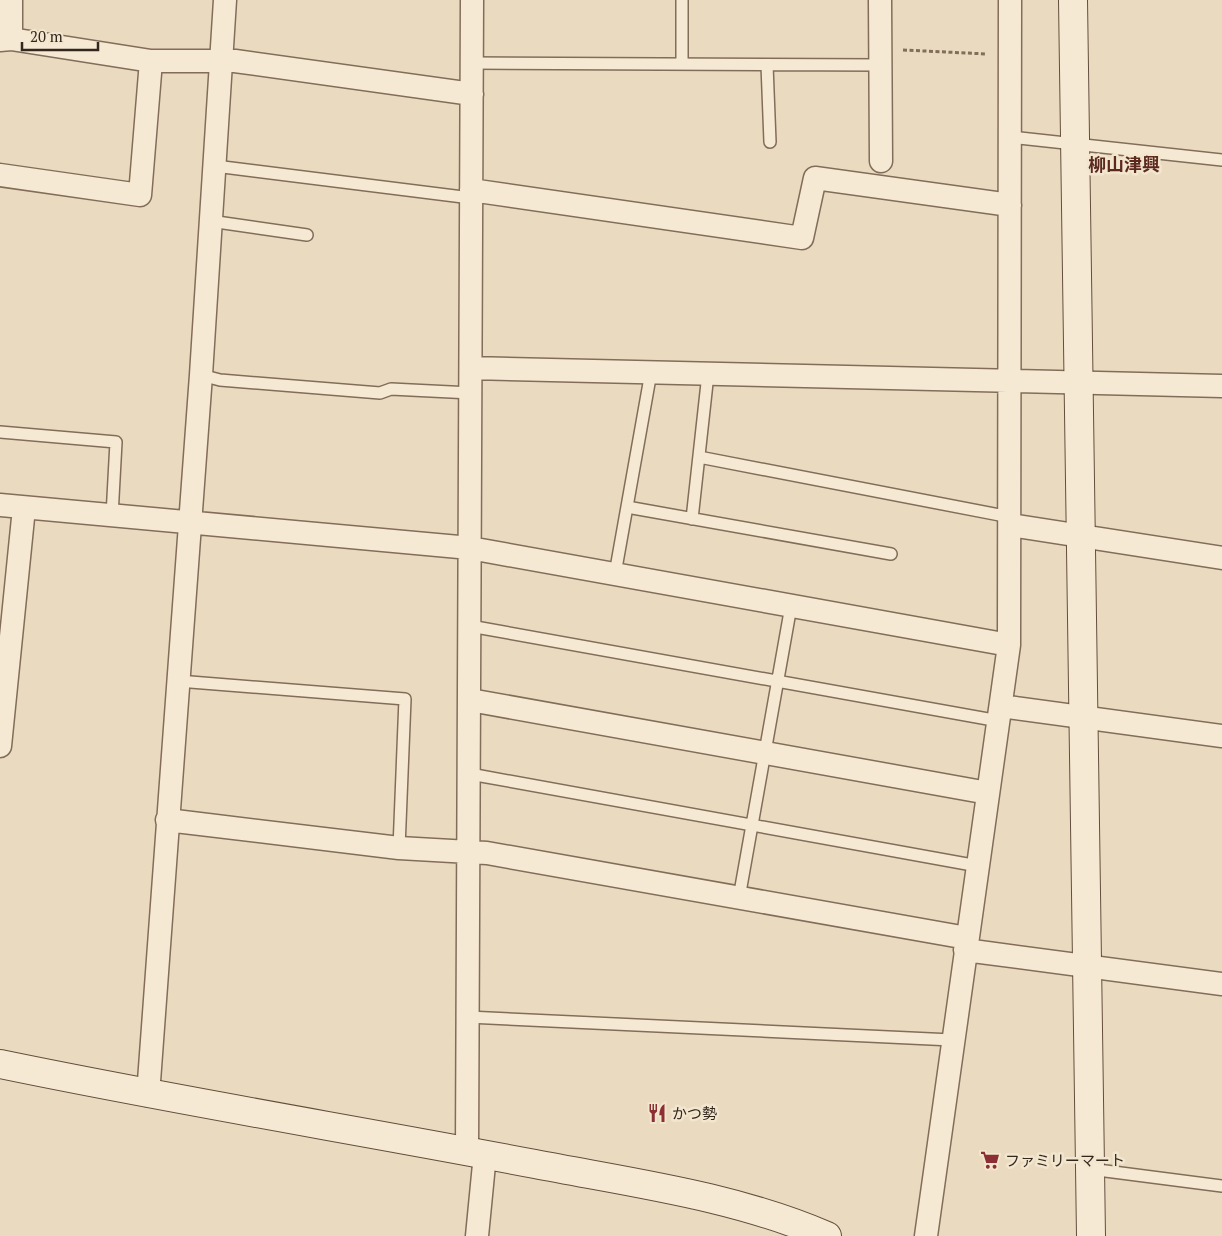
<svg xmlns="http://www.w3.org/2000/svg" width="1222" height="1236" font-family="'PT Serif','Noto Sans JP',serif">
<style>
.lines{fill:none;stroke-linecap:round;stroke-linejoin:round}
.lane-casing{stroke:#826d5a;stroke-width:14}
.street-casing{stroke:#826d5a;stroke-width:25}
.secondary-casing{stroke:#634e3d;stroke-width:30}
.path{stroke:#826d5a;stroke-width:3;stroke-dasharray:4 2.5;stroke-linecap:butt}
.lane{stroke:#f6e9d3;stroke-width:11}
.street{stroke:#f6e9d3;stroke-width:22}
.secondary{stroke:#f6e9d3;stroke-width:28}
.labels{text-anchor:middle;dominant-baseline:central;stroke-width:5;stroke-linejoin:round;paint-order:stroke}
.poi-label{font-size:15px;fill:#32261d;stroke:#f2e6cf;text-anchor:start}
.quarter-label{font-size:18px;font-weight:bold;fill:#5c2920;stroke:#f2e6cf}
</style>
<rect width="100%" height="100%" fill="#eadbc0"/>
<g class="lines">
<!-- lane casing -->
<g class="lane-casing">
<path id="lane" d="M682,0V64
M472,63L880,65
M767,65L770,142
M1010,137L1222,160
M215,166L471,198
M210,221L307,235
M201,375L220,380L380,393L391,389L471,393
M0,432L116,442L112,516
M699,457L1010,517
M627,507L891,554
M692,519L708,374
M615,574L651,372
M470,626L999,721
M178,681L405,699L399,848
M470,774L978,866
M739,898L791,606
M468,1017L952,1040
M1090,1169L1222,1186"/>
</g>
<!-- street casing -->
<g class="street-casing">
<path id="street" d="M11,0V39
M880,0L881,161
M0,40L11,39L151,61H235L472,94
M0,175L140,195L151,61
M471,190L802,238L815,178L1010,205
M471,368L1222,386
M0,505L470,548L1009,645
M1010,525L1222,558
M470,700L988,793
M1001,706L1222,736
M0,746L24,508
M167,820L399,848L487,853L967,938
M965,950L1222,984
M148,1095L201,375L225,0
M467,1151L472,0
M477,1236L485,1154
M926,1236L1009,645L1010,0"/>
</g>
<!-- secondary casing -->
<g class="secondary-casing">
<path id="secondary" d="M1073,0L1091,1236
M0,1064C178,1101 357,1130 535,1164C633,1183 734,1196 827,1236"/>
</g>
<!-- path -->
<path class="path" d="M903,50L987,54"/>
<!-- lane -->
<use href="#lane" class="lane"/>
<!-- street -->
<use href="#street" class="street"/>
<!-- secondary -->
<use href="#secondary" class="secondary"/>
</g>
<!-- icons -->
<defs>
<g id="restaurant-bare" transform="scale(1.5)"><path d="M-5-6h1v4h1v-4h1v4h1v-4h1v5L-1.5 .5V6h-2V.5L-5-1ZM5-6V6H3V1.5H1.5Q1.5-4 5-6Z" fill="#8c2e33" stroke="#f2e6cf" stroke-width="2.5" paint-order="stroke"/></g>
<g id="supermarket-bare" transform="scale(1.5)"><path d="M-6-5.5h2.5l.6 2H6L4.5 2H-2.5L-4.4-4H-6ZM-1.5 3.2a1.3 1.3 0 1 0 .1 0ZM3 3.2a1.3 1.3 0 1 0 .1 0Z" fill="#8c2e33" stroke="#f2e6cf" stroke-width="2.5" paint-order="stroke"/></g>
</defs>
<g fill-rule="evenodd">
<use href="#restaurant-bare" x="657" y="1113"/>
<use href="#supermarket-bare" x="990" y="1160"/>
</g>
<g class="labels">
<!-- poi labels -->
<g class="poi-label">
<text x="672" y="1113">かつ勢</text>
<text x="1005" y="1160">ファミリーマート</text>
</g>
<!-- quarter labels -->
<g class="quarter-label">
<text x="1124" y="164">柳山津興</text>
</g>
</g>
<!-- scale -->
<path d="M22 42v8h76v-8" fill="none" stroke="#32261d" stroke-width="2.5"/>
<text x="30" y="42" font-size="15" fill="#32261d" stroke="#f2e6cf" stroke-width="4" paint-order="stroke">20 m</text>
</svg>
